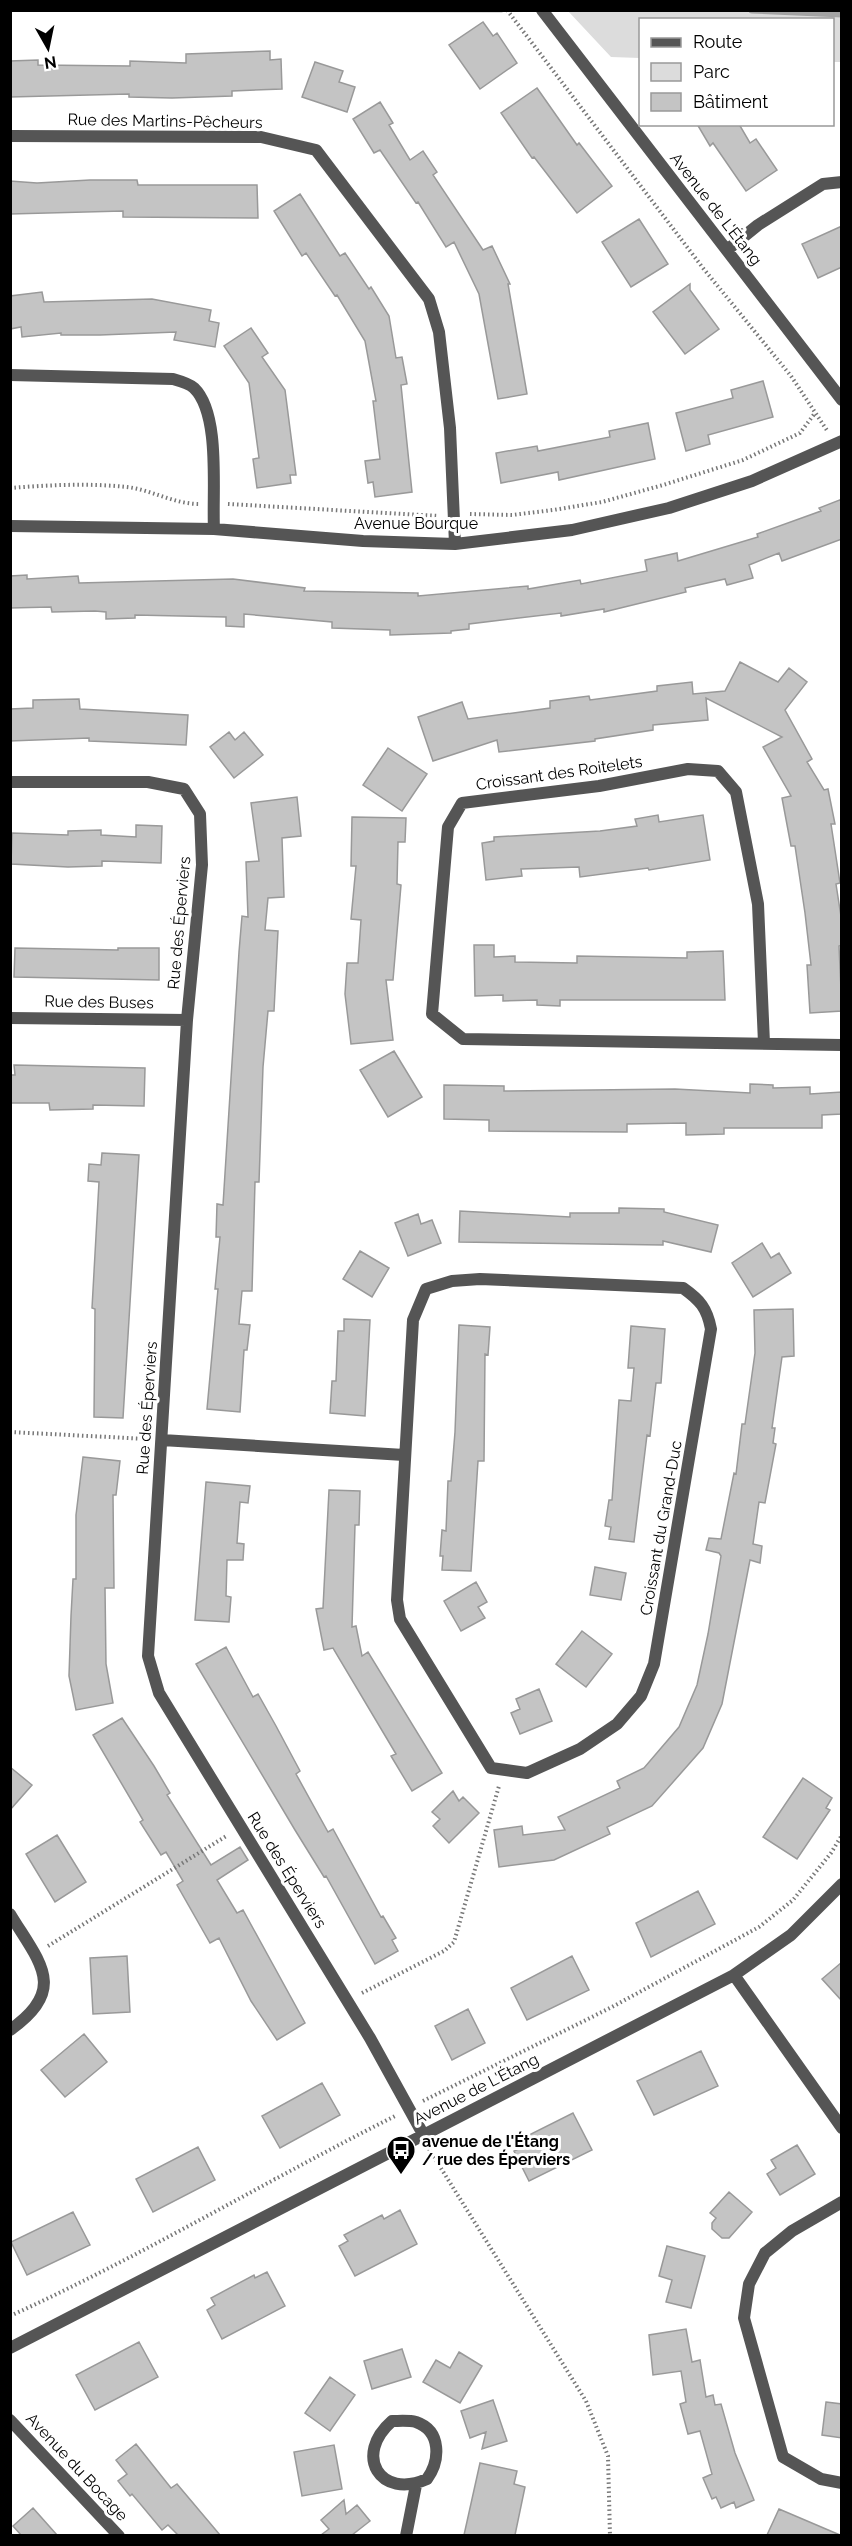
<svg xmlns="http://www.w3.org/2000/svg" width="852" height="2546" font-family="Raleway,sans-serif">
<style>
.green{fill:#dcdcdc}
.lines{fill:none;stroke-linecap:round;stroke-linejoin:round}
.stream{stroke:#a3a3a3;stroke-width:7}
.building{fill:#c4c4c4;stroke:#999;stroke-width:1.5}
.path{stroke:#777;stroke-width:4;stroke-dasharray:1.5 3;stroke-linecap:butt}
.street{stroke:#555;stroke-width:12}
.labels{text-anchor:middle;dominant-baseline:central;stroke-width:6;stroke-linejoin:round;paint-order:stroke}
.street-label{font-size:16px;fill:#000;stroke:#fff}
.poi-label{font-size:16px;font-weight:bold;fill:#000;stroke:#fff;text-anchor:start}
</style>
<rect width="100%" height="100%" fill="#fff"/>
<!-- green -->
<path class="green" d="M501,11L503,13L23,11L501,10Z
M568,11H841V62H833L832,20H640V58L611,57Z"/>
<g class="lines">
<!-- stream -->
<path class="stream" d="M752,10L842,14"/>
</g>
<!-- building -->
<path class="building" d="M483,22L493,36L497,33L517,63L480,89L449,45Z
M270,51V60L281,59L282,89L232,91V96L172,98L129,97V94L10,97V61L38,60V65L130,66V61L186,63V54Z
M315,62L343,71L339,82L355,87L347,112L302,97Z
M537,88L577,145L579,143L612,186L577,213L534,157L532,158L501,113Z
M380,102L393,123L389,125L410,160L423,151L437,172L433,175L483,250L492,246L510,284H508L527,394L498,399L479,294L454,242L446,247L418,202L416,203L380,150L374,153L353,119Z
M697,124H739L750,143L756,139L777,170L746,191L713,143L710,146Z
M90,180H137L138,185H257L258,218L123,217V211L10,214V181L37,183Z
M300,194L340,256L345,253L369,289L371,287L389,316L396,358L402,357L407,384L401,385L412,492L375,497L373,482L368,483L365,461L380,459L373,401H376L365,341L337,295L335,296L306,253L302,256L274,211Z
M639,219L668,264L631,287L602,242Z
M842,226V267L818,278L802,244Z
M690,284V290L719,329L685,354L653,312Z
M42,292L44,302L152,299L211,310L209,321L219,323L215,347L174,340L176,332L100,335H61V333L22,337L21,327L10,329V296Z
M251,328L268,353L262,357L285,390L296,475H290L291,483L257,488L253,459L259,458L249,383L224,346Z
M763,381L773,417L708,435L710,444L686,451L676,413L733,398L731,390Z
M648,423L655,459L559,480L558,472L501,483L496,453L537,446L538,451L610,437L609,431Z
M842,499V539L782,561L779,553L749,565L753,578L727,585L725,579L685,588L686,592L604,612V609L561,616V613L469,624V629L451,631V633L390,635V630L332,628V622L244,614V627L226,626V617L135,615V618L106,619V612L95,611L52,612L51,607L10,608V576L27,575V579L78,576L79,583L233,579L305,588L304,591L418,593V596L528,586V589L580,580L581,584L647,571L645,560L677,553L678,561L758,537L757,534L821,511L819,508Z
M740,662L778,682L789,668L807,682L785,710L812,759L807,762L824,790L828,789L835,824H831L840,883L836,884L842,923V945L839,946L842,1011L810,1013L807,965H811L805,913L795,846H791L782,798L791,796L763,747L782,737L706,698L708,720L653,725V730L595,739V741L499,752L497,740L433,761L418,717L462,702L468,719L550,708V701L589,696L590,700L657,691V686L692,682L693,694L725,691Z
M79,699L80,709L188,715L186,745L89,741V738L10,741V709L33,708V700Z
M229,732L235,740L244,732L263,755L234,778L210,747Z
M388,748L427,774L402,811L363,785Z
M297,797L301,836L282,838L284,897L268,898L265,930L278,931L274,1011H268L263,1067L259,1182H255L252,1291H242L239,1324L250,1325L247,1350H244L240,1412L207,1409L218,1289H215L220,1237H216L217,1204L223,1205L239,952L242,916L248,917L246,862L259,861L251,803Z
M658,815L659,822L703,815L710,860L649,870L648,868L580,877L579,867L521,869L522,876L486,880L482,843L494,841V837L600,831L637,826L635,819Z
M352,817L406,818L405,842H398L397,884L401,885L393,980H386L393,1040L351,1044L345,994L347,963H358L361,920L351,919L356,866H351Z
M136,825L162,826L161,863L102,861V866L68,867L11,864L12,833L68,835V831L101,830V835L136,837Z
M474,945H494V957L515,956V962L577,963V956L687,958V952L723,951L725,1000H560V1006L537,1005V1000L503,1001V995L475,996Z
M15,948L118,950V948H159V980L14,977Z
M394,1051L422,1097L388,1117L360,1070Z
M14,1065L145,1068L144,1106L93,1105V1109L50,1110L49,1103H10V1075H15Z
M750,1084L773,1085V1088L810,1087V1094L842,1092V1114L822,1115V1128H724V1134L686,1135V1123L627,1124V1132L489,1131V1120L444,1119V1085L504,1086V1091L675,1089L750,1093Z
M102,1153L139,1155L123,1418L94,1417L95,1309L92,1308L99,1182L88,1181L89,1164L101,1165Z
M619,1208L664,1209V1212L718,1225L711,1252L663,1241V1245L459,1242L460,1211L570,1217V1213H619Z
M418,1214L421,1224L432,1220L441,1243L408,1256L395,1223Z
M762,1243L771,1258L779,1253L791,1273L753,1297L732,1263Z
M360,1251L389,1268L372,1297L343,1279Z
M793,1309L794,1356L782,1357L772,1428H775L773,1443L776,1444L765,1503L759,1502L753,1544L762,1546L760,1563L750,1560L722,1704L703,1748L652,1806L607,1827L610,1834L554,1860L499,1867L494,1830L522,1826L523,1835L565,1830L558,1817L620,1788L617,1781L644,1768L679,1727L697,1685L708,1634L721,1556L719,1553L706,1550L709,1538L721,1539L734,1473L736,1474L742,1424H745L755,1353L754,1310Z
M344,1319L370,1320L365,1416L330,1413L332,1381H336L338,1331H344Z
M459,1325L490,1327L488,1355L485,1354L484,1461H478L471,1571L442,1570L443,1556H440L442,1530L446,1531L448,1481H451L455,1432Z
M631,1326L665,1329L661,1383H656L650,1436L647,1435L634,1542L609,1539L611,1527L605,1526L609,1500H612L619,1400L631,1401L634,1368H628Z
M83,1457L120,1461L116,1495H113L114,1588H105L106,1664L113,1703L76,1710L69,1676L71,1616L73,1579H76V1515Z
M206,1482L250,1486L248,1503L240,1502L237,1543L244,1544L243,1560H227L226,1596L231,1597L229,1622L195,1620Z
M329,1490L360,1491L359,1525H355L352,1627L356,1626L362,1656L368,1652L442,1773L412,1791L391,1756L396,1754L333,1648L324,1650L316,1609L323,1608Z
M595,1567L626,1573L621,1600L590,1595Z
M476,1582L487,1602L478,1607L485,1618L461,1631L444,1601Z
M582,1631L612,1654L586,1687L556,1664Z
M226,1647L253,1697L258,1694L276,1726L300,1771L296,1774L328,1832L333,1829L381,1917L383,1916L396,1938L392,1940L398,1951L375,1964L326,1876L324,1877L295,1830L196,1664Z
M539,1689L552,1721L520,1734L511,1713L520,1709L516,1699Z
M122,1718L154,1766L170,1793L167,1795L211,1865L240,1847L248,1860L217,1880L237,1913L243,1910L305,2023L277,2040L251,2001L219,1938L210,1943L177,1885L183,1881L166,1852L161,1855L140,1822L143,1820L93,1735Z
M10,1767L32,1785L10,1810Z
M803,1778L832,1798L826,1808L830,1810L797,1859L763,1837Z
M453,1791L459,1801L463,1797L479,1813L449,1843L433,1826L440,1819L432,1812Z
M57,1835L86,1882L55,1902L26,1854Z
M698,1891L715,1924L651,1957L636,1923Z
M127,1956L130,2012L93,2014L90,1958Z
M572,1956L589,1990L527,2020L511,1988Z
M842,1962V2001L822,1979Z
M468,2009L485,2043L452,2060L435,2026Z
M84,2034L107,2062L65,2097L41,2070Z
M701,2051L718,2086L654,2115L637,2081Z
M322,2083L340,2115L280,2148L262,2116Z
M573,2113L592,2150L529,2181L514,2151L523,2147L519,2140Z
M797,2145L815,2174L780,2195L767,2174L776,2168L771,2160Z
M198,2147L215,2180L153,2212L136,2179Z
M729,2192L752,2212L729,2238H722L712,2229V2223L716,2218L710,2213Z
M400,2210L417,2244L355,2276L339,2246L348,2241L344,2235L382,2215L384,2219Z
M73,2212L90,2245L27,2275L11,2242Z
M667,2246L705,2256L691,2308L666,2302L672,2280L659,2276Z
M267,2272L285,2306L222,2339L207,2310L215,2305L211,2298L254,2275L255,2278Z
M686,2329L692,2362L700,2360L706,2397L713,2395L715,2405L721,2404L735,2453L754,2500L736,2508L734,2502L721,2508L716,2497L712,2499L703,2478L712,2474L700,2431L688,2434L680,2404L686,2402L681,2371L653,2375L649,2335Z
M139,2342L158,2377L95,2410L76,2375Z
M402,2349L411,2377L372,2389L364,2361Z
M459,2352L482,2366L460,2403L423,2382L436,2360L450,2368Z
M330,2377L355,2395L330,2431L305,2413Z
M493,2400L507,2441L482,2449L486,2432L470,2438L461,2411Z
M826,2402L842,2404V2438L822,2435Z
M136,2444L171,2488L177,2484L220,2535H178L168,2525L162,2530L132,2494L130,2496L118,2481L127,2474L116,2460Z
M334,2445L342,2489L302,2496L294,2452Z
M480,2463L517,2471L514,2484L525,2487L515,2535H464Z
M344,2500L346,2514L357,2505L370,2521L352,2535H321L329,2529L321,2520Z
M33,2508L57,2535H21L13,2526Z
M779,2509L840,2535H767Z"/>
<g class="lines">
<!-- path -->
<path class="path" d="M507,10L703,268L791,376L828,432
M10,488C48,485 89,483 127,487C152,490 174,504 199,504
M228,504L439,516
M470,514L512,515L553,510L602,502L663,485L743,460L800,433L815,413
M10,1432L148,1439
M48,1946L228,1835
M362,1993L444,1951L454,1942L499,1786
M423,2101L612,2007L759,1927L793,1900L831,1853L842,1835
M429,2149L586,2401L608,2456L610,2536
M10,2316C142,2256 266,2181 395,2116"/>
<!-- street -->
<path class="street" d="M542,10L842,400
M10,136L261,137L316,150L429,299L439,332L450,428L455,544
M727,250L758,225L823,184L842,182
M10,375L173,379C180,381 190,384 194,388C221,414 212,493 214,529
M10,526L214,529L363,541L455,544L572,530L669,508L752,481L842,441
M10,782H148L184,789L200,814L202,865L187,1020L148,1656L159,1693L370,2038L423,2134
M10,1018L187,1020
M764,1043L758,904L736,792L718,771L688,769L599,786L462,803L448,827L432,1014L463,1039L842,1045
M480,1279L683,1288C700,1300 707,1308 711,1329L654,1664L641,1696L617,1724L580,1749L527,1773L491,1768L400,1619L397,1600L413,1320L426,1289L452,1281Z
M162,1440L404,1455
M10,1914C39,1962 69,1989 10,2030
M734,1975L842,2128
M842,2202L792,2231L765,2253L749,2284L744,2318L783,2457L821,2479L842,2483
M10,2348L734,1975L791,1935L842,1884
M10,2420L119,2536
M392,2421C399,2421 409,2420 416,2422C442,2431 440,2461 427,2479C380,2500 353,2455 392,2421Z
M406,2536L416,2485"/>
</g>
<!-- icons -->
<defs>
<g id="bus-pin" transform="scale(1.5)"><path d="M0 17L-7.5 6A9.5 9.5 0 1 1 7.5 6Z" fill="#000" stroke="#fff"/><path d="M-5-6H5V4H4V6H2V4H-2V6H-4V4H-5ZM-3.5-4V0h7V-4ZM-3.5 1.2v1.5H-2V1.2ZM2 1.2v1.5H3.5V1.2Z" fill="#fff"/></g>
</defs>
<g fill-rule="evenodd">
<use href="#bus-pin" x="401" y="2150"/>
</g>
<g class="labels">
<!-- street labels -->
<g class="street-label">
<text transform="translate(165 121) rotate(1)">Rue des Martins-Pêcheurs</text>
<text transform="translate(716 209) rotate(52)">Avenue de L'Étang</text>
<text x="416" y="523">Avenue Bourque</text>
<text transform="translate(559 773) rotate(-8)">Croissant des Roitelets</text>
<text transform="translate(179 923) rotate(-85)">Rue des Éperviers</text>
<text transform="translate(99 1002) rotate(1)">Rue des Buses</text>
<text transform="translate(147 1408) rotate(-86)">Rue des Éperviers</text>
<text transform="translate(661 1528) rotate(-80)">Croissant du Grand-Duc</text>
<text transform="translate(287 1870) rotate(58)">Rue des Éperviers</text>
<text transform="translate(476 2089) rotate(-27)">Avenue de L'Étang</text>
<text transform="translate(77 2467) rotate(47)">Avenue du Bocage</text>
</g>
<!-- poi labels -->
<g class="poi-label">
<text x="422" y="2141">avenue de l'Étang<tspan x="422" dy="18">/ rue des Éperviers</tspan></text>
</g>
</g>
<!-- border -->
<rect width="852" height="2546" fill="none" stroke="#000000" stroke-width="24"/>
<!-- legend -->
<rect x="639" y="18" width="195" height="108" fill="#ffffff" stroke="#999999" stroke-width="1.5"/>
<rect x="651" y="38" width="30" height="9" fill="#555555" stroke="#999999" stroke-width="1.5"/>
<text x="693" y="48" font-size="18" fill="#000000">Route</text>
<rect x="651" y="63" width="30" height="18" fill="#dcdcdc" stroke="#999999" stroke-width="1.5"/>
<text x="693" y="78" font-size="18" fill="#000000">Parc</text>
<rect x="651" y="93" width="30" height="18" fill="#c4c4c4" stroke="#999999" stroke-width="1.5"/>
<text x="693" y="108" font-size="18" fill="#000000">Bâtiment</text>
<!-- north arrow -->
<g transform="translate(48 48) rotate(171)" stroke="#ffffff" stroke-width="4.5" paint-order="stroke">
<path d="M0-4.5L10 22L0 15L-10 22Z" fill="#000000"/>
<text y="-9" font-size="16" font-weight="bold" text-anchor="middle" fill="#000000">N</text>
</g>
</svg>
